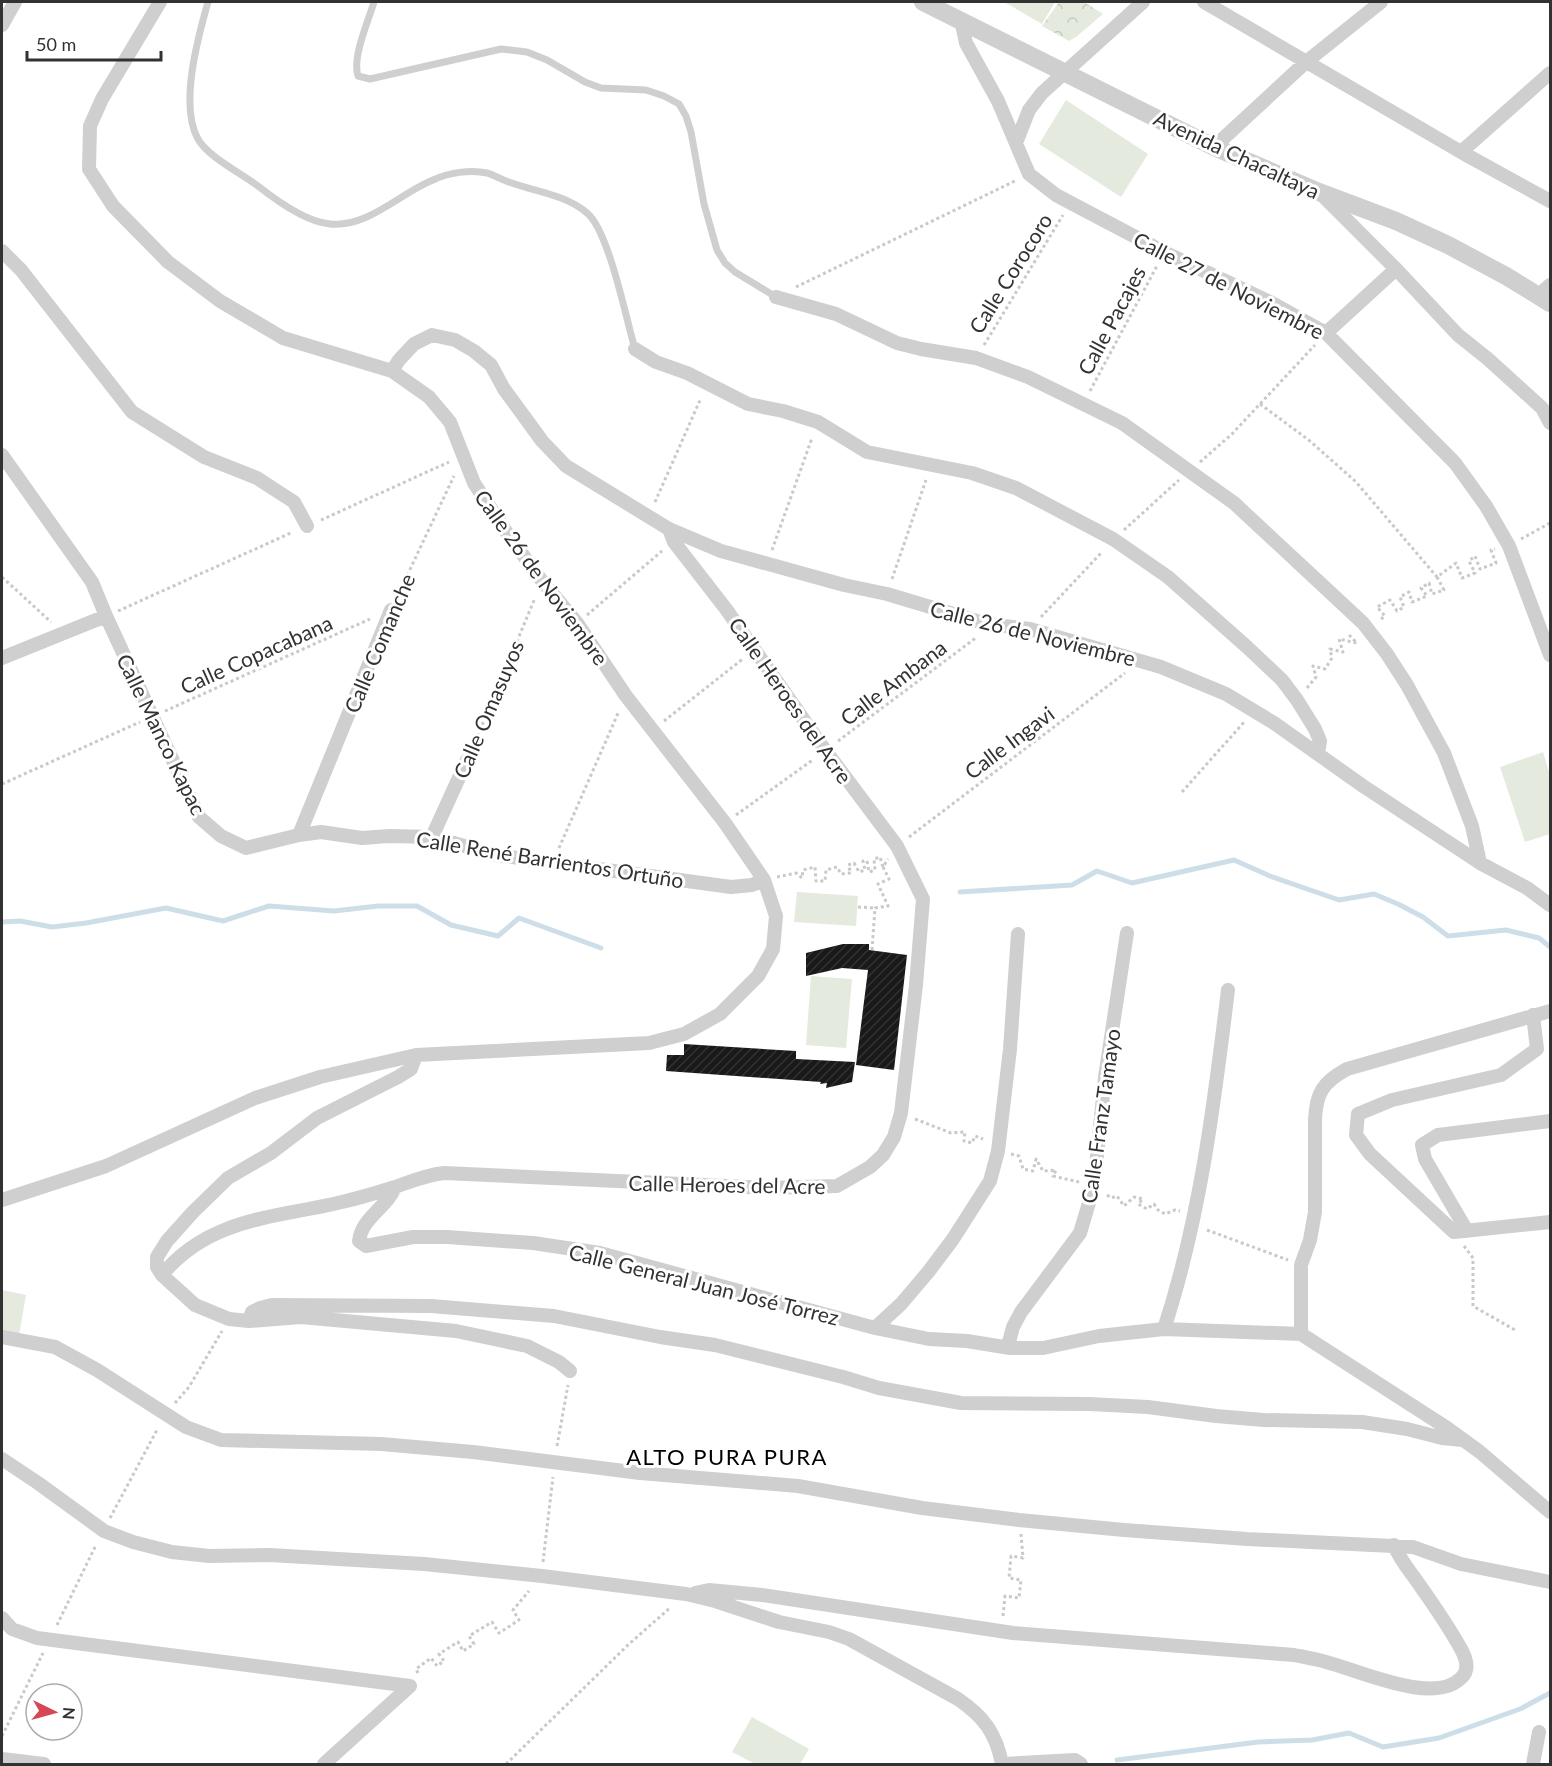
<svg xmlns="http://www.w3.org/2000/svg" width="1552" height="1766" font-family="Lato,sans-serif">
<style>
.forest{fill:url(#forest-crowns)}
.pitch{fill:#e5eade}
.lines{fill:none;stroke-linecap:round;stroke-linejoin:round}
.stream{stroke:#cddee8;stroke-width:5}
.building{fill:url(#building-hatch)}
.path{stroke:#c9c9c9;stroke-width:3;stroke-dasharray:3 3;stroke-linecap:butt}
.service{stroke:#cfcfcf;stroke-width:7}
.minor{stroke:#cfcfcf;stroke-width:14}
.tertiary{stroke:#cfcfcf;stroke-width:18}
.labels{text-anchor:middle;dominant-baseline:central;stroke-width:6;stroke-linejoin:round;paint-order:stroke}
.street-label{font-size:21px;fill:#323232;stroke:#fff}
.neighbourhood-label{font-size:22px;letter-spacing:1.5px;fill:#000;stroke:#fff}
</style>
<defs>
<pattern id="forest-crowns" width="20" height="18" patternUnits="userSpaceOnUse" patternTransform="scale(1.5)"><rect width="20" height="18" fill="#e5eade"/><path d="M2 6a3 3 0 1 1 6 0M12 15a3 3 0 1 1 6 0" fill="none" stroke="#c5c9bf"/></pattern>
<pattern id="building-hatch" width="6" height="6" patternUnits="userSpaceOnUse" patternTransform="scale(1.5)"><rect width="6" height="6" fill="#191919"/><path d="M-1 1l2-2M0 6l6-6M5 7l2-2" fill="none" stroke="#323232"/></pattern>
</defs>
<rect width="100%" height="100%" fill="#fff"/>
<!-- forest -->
<path class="forest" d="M1059,2H1084L1103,14L1076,37L1069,41L1042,26Z"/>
<!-- pitch -->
<path class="pitch" d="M1004,2H1055L1042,24Z
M1066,100L1148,154L1121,197L1039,144Z
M1543,752L1550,775V834L1525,842L1500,767Z
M797,892L858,896L856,926L794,922Z
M811,976L852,979L846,1048L806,1045Z
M2,1290L26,1295L19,1335L2,1332Z
M752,1717L809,1749L800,1764H755L732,1752Z"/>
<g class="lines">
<!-- stream -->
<path class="stream" d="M960,892L1072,885L1097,871L1132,883L1234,860L1270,876L1339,900L1374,894L1398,904L1423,917L1448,936L1506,930L1539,938L1550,947
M2,922L20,921L52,927L86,923L166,908L223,921L269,906L334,911L378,906H417L451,925L498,936L519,918L601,948
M1117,1760L1258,1742L1312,1740L1349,1733L1383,1747L1439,1738L1520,1709L1550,1693"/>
</g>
<!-- building -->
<path class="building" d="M843,944H869V950L907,955L894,1070L856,1065L868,970L842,968L806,976V953Z
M684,1044L796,1051V1059L855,1062L852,1082L826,1088L827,1083L820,1084L821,1082L666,1071L667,1055H684Z"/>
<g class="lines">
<!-- path -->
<path class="path" d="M796,287L1017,180
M984,345L1063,215
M1090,391L1158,264
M1260,404L1310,441L1356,482L1437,577
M1200,462L1232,434L1315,345
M655,502L701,398
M321,520L449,462
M1124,530L1179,480
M1521,539L1550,523
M772,550L812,438
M2,577L51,622
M892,579L926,480
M397,597L454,476
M118,611L293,532
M587,615L662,551
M1041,617L1102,552
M1381,619L1385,616L1377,607L1390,600L1397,611L1404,607L1400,597L1409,592L1412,602L1427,596L1421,588L1429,583L1432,594L1444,590L1437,577L1456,563L1462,578L1475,573L1469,561L1475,556L1480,569L1496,563L1491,550L1495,549
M1307,688L1316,677L1313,666L1325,669L1332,658L1330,649L1343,652L1339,639L1357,643L1350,636L1351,632
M165,711L370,619
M664,721L744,658
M838,741L977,637
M473,747L535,598
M2,784L140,722
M1182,792L1245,721
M736,815L814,759
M909,837L1125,673
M559,848L619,711
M777,877L796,873L802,878L803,870L815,867L816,881H825L826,870L837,867L841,874L851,873L848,865L854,863L859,872L865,870L863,861H867L869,872L875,870L874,859L880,857L883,867L888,859
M858,907L875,908
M872,950L875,908L888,906L878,884L889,879L883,867
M915,1119L951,1133L965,1132L964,1141L972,1143L975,1136L983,1139
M1011,1154L1019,1156L1023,1169L1033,1171L1036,1159L1043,1171L1056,1170L1053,1176L1079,1182
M1107,1195L1111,1198L1117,1196L1124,1206L1134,1197L1143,1199L1138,1204L1147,1209L1154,1204L1158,1210L1165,1214L1175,1210L1180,1211
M1207,1230L1288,1260
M1464,1246L1473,1258V1306L1515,1330
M175,1403L189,1387L222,1331
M557,1446L568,1385
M110,1518L158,1428
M543,1562L553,1477
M1003,1616L1005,1596L1019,1598L1021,1580L1009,1578L1011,1556L1023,1558L1021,1534
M57,1625L96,1545
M418,1673L416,1669L431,1658L437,1666L444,1661L439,1654L458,1642L463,1651L474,1644L469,1636L492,1622L499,1633L519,1620L513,1610L529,1591
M2,1736L43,1653
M506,1764L629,1644L671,1607"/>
<!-- service -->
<path class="service" d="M208,2C198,37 179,106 198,139C207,156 242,174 258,186C277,201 306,222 330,224C368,228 400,193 433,180C448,173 470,169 487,173C495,175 503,181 512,183C537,192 566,195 587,213C609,231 626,319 635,349
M374,2C368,22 352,57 358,76L370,79L501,49L527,52L547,60L585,82L601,88L646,90L664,96L679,104L686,116L691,132L704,204L717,250L725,263L735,272L776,297"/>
<!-- minor -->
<path class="minor" d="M160,2L102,99L90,126L89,169L113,206L168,262L220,301L283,338L392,371
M1204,2L1461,152L1550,201
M961,20L966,43L998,101L1029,174L1056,195L1071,203L1164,252L1274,304L1326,333L1455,463L1486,506L1509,546L1550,655
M2,25L15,2
M1016,143L1029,110L1042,93L1143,2
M1214,147L1306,62L1381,2
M1461,152L1550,73
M1321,194L1396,269L1458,335L1488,359L1542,408L1550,423
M2,251L21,270L132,412L204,457L257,478L294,502L307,526
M1539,295L1550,285
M776,297L836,314L897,343L921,349L976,358L1028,377L1122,423L1234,503L1363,623L1387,654L1407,685L1444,753L1472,826L1480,863
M1326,333L1396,269
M635,349L656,362L687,373L748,404L783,411L818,422L867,452L972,473L1016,488L1113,539L1168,577L1247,647L1282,680L1297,700L1315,729L1320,741L1318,753
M2,455L92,582L106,616L199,817L221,836L246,848L299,835L321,832L362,838L389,836L432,837L497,855L731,887L752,885L764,880
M2,658L106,616
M299,835L391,610
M432,837L467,760
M1533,1015L1537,1049L1501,1075L1392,1100L1358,1114L1356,1135L1370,1154L1454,1232L1550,1222
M416,1055L411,1069L398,1077L317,1118L271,1153L228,1178L193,1212L167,1241L157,1257V1267L162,1275L195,1305L229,1319L249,1321L301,1317L456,1331L527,1346L559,1362L570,1371
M395,1187C387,1208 362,1217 359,1241L366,1246L413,1237H447L533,1243L600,1253L875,1328L929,1339L967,1341L1010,1348H1043L1099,1336L1164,1329L1301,1334
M2,1200L106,1166L255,1098L320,1077L416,1055L649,1043L684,1034L720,1014L758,976L773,949L776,916L764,880L725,823L626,696L577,623L542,581L507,533L474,483L450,422L429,397L392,371L399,360L414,344L432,335L455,340L474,351L491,365L504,389L542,441L566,466L669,529L721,551L844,585L887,594L987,624L1030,629L1161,667L1226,694L1274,723L1363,786L1480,863L1527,888L1550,905
M1467,1231L1425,1159L1422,1145L1438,1135L1550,1121
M162,1275C210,1216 279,1218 346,1201C363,1197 379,1192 395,1187C412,1181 426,1175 444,1173L767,1188L837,1186L870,1167L883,1155L894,1137L901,1113L916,985L923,899L897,846L825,750L726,609L674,542L669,529
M249,1321L252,1312L260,1308L272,1305L431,1306L554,1316L660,1337L715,1345L843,1377L879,1388L961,1403L1089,1404L1148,1407L1216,1416L1264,1420L1362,1422L1407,1429L1442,1438L1462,1440
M875,1328L901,1304L929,1271L953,1239L990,1181L998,1151L1010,1049L1018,934
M1164,1329C1200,1219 1214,1105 1228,990
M1301,1334V1265L1310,1240L1315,1212V1120C1316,1093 1323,1082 1347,1069L1550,1011
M1301,1334L1447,1428L1480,1452L1550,1512
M2,1337L55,1347L97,1370L186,1427L221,1440L381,1444L473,1452L640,1473L798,1486L922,1508L1019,1520L1124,1530L1247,1539L1413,1547L1461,1564L1550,1582
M1010,1348L1009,1342L1013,1327L1021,1312L1080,1233L1094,1186L1105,1077L1127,933
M2,1459L38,1483L104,1531L133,1542L172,1552L209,1556L270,1555L424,1564L542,1576L686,1594L715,1601L779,1622L829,1632L849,1639L958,1699C984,1717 996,1733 1002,1764
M695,1593L709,1590L762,1595L1013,1633L1294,1655C1304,1657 1315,1659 1326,1662C1358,1670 1434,1706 1461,1678C1470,1670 1466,1658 1461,1649C1449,1627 1435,1607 1421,1587C1411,1572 1401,1562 1394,1545
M2,1618L12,1629L37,1638L410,1686
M2,1759L44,1764
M324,1764L410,1686
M1004,1764L1075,1760L1081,1764
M1533,1764L1539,1732"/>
<!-- tertiary -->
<path class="tertiary" d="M923,2L1214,147L1319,192L1396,221L1448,245L1506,276L1550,303"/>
</g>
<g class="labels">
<!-- street labels -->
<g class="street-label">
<text transform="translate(1237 154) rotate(25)">Avenida Chacaltaya</text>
<text transform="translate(1010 273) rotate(-58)">Calle Corocoro</text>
<text transform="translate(1229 285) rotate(27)">Calle 27 de Noviembre</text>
<text transform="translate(1111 320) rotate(-62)">Calle Pacajes</text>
<text transform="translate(542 577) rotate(54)">Calle 26 de Noviembre</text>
<text transform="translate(1033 633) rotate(14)">Calle 26 de Noviembre</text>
<text transform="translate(379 643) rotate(-67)">Calle Comanche</text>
<text transform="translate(256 654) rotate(-24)">Calle Copacabana</text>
<text transform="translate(893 682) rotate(-37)">Calle Ambana</text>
<text transform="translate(791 700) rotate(55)">Calle Heroes del Acre</text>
<text transform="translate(488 709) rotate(-67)">Calle Omasuyos</text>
<text transform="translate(162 734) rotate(64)">Calle Manco Kapac</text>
<text transform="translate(1009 742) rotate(-37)">Calle Ingavi</text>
<text transform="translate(550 859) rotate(9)">Calle René Barrientos Ortuño</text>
<text transform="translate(1100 1116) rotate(-82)">Calle Franz Tamayo</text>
<text transform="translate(727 1184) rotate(1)">Calle Heroes del Acre</text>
<text transform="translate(704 1284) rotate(14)">Calle General Juan José Torrez</text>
</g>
<!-- neighbourhood labels -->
<g class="neighbourhood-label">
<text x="727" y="1456">ALTO PURA PURA</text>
</g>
</g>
<!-- border -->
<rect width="1552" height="1766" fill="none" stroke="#323232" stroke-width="6"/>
<!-- north arrow -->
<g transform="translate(54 1712) rotate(95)"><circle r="28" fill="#ffffff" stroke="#adadad" stroke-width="1.5"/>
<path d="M0-4.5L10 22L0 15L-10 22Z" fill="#d54752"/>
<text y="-9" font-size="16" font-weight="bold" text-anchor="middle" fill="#323232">N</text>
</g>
<!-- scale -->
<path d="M27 51v9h134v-9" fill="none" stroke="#323232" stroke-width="3"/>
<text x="36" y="51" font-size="18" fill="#323232" stroke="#ffffff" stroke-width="4.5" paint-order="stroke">50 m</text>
</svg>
